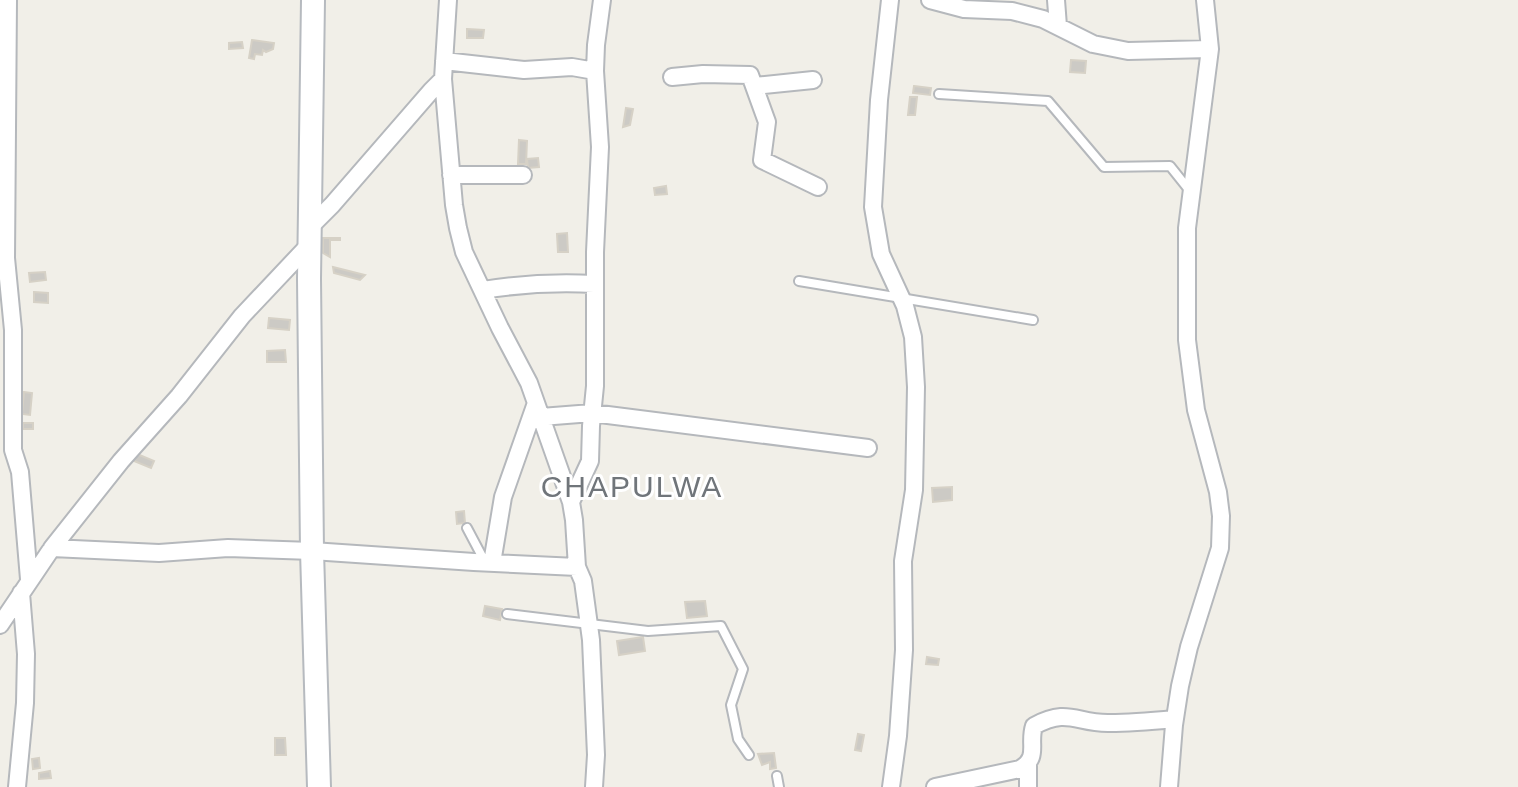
<svg xmlns="http://www.w3.org/2000/svg" width="1518" height="787" font-family="Helvetica,sans-serif">
<style>
.building{fill:#cccac5;stroke:#d6d1c6;stroke-width:2}
.lines{fill:none;stroke-linecap:round;stroke-linejoin:round}
.lane-casing{stroke:#b5b8bc;stroke-width:12}
.street-casing{stroke:#b5b8bc;stroke-width:20}
.secondary-casing{stroke:#b6babf;stroke-width:26}
.lane{stroke:#fff;stroke-width:8}
.street{stroke:#fff;stroke-width:16}
.secondary{stroke:#fff;stroke-width:22}
.labels{text-anchor:middle;dominant-baseline:central;stroke-width:6;stroke-linejoin:round;paint-order:stroke}
.quarter-label{font-size:30px;letter-spacing:2px;fill:#70757a;stroke:#fff}
</style>
<rect width="100%" height="100%" fill="#f1efe8"/>
<!-- building -->
<path class="building" d="M467,29L484,30L483,38H467Z
M252,40L274,43L273,49L266,52L263,50L262,55L255,54L254,59L249,58Z
M242,42L243,48L229,49V43Z
M1071,60L1086,61L1085,73L1070,72Z
M914,86L931,88L930,95L913,93Z
M910,97H917L915,115H908Z
M626,108L633,109L630,125L623,127Z
M519,140L527,141L526,164H518Z
M538,158L539,167L528,168L527,159Z
M666,186L667,194L655,195L654,188Z
M567,233L568,252H558L557,234Z
M323,238H340V240H330V257L323,253Z
M333,267L365,275L360,280L334,273Z
M45,272L46,280L30,282L29,273Z
M34,292L48,293V303L34,302Z
M269,318L290,320L289,330L268,328Z
M285,350L286,362H267V351Z
M24,392L32,393L30,415L22,414Z
M23,423H33V429H23Z
M137,454L154,461L151,468L134,461Z
M952,487V500L933,502L932,488Z
M464,511L465,523L457,524L456,512Z
M705,601L707,616L687,618L685,602Z
M485,606L502,609L500,620L483,616Z
M643,637L645,651L619,655L617,641Z
M927,657L939,659L938,665L926,664Z
M858,734L864,735L861,751L855,750Z
M275,738H285L286,755H275Z
M774,753L776,768L770,769V762L762,765L758,754Z
M39,758L40,768L33,769L32,759Z
M50,771L51,778L39,779V773Z"/>
<g class="lines">
<!-- lane casing -->
<g class="lane-casing">
<path id="lane" d="M939,94L1048,101L1104,167L1170,166L1190,191
M799,281L1033,320
M467,528L485,562
M507,614L648,631L721,626L743,669L731,705L738,739L749,755
M777,776L779,787"/>
</g>
<!-- street casing -->
<g class="street-casing">
<path id="street" d="M8,0L6,258L13,330V450L20,472L29,579
M448,0L443,79L454,205L458,228L464,252L500,328L529,383L571,502
M890,0L879,100L873,207L881,254L905,306L913,337L916,387L914,490L903,561L904,650L898,736L891,787
M930,0L964,9L1012,11L1043,19L1093,44L1128,51L1210,49
M1056,0L1058,26
M444,61L524,70L572,67L595,71
M672,77L703,74L750,75L767,122L762,160L818,187
M754,86L813,80
M451,175H523
M309,228L332,205L431,91L443,79
M483,290C520,284 556,282 594,284
M541,417L592,413L868,448
M52,548L159,553L228,548L312,551L474,562L577,567
M492,563L503,497L536,403
M0,625L52,548L121,461L179,396L242,316L309,245
M17,787L25,703L26,654L21,593
M594,787L596,755L591,640L583,581L577,567L574,520L571,502L590,461L591,426L595,386V252L600,147L595,71L596,45L602,0
M935,787L1020,769C1040,757 1028,744 1034,726C1069,707 1076,724 1110,723C1131,723 1153,721 1175,719
M1028,787V764
M1169,787L1174,725L1180,686L1189,647L1220,548L1221,516L1218,492L1196,410L1187,340V228L1210,49L1205,0"/>
</g>
<!-- secondary casing -->
<g class="secondary-casing">
<path id="secondary" d="M313,0L309,279L312,551L319,787"/>
</g>
<!-- lane -->
<use href="#lane" class="lane"/>
<!-- street -->
<use href="#street" class="street"/>
<!-- secondary -->
<use href="#secondary" class="secondary"/>
</g>
<g class="labels">
<!-- quarter labels -->
<g class="quarter-label">
<text x="632" y="486">CHAPULWA</text>
</g>
</g>
</svg>
